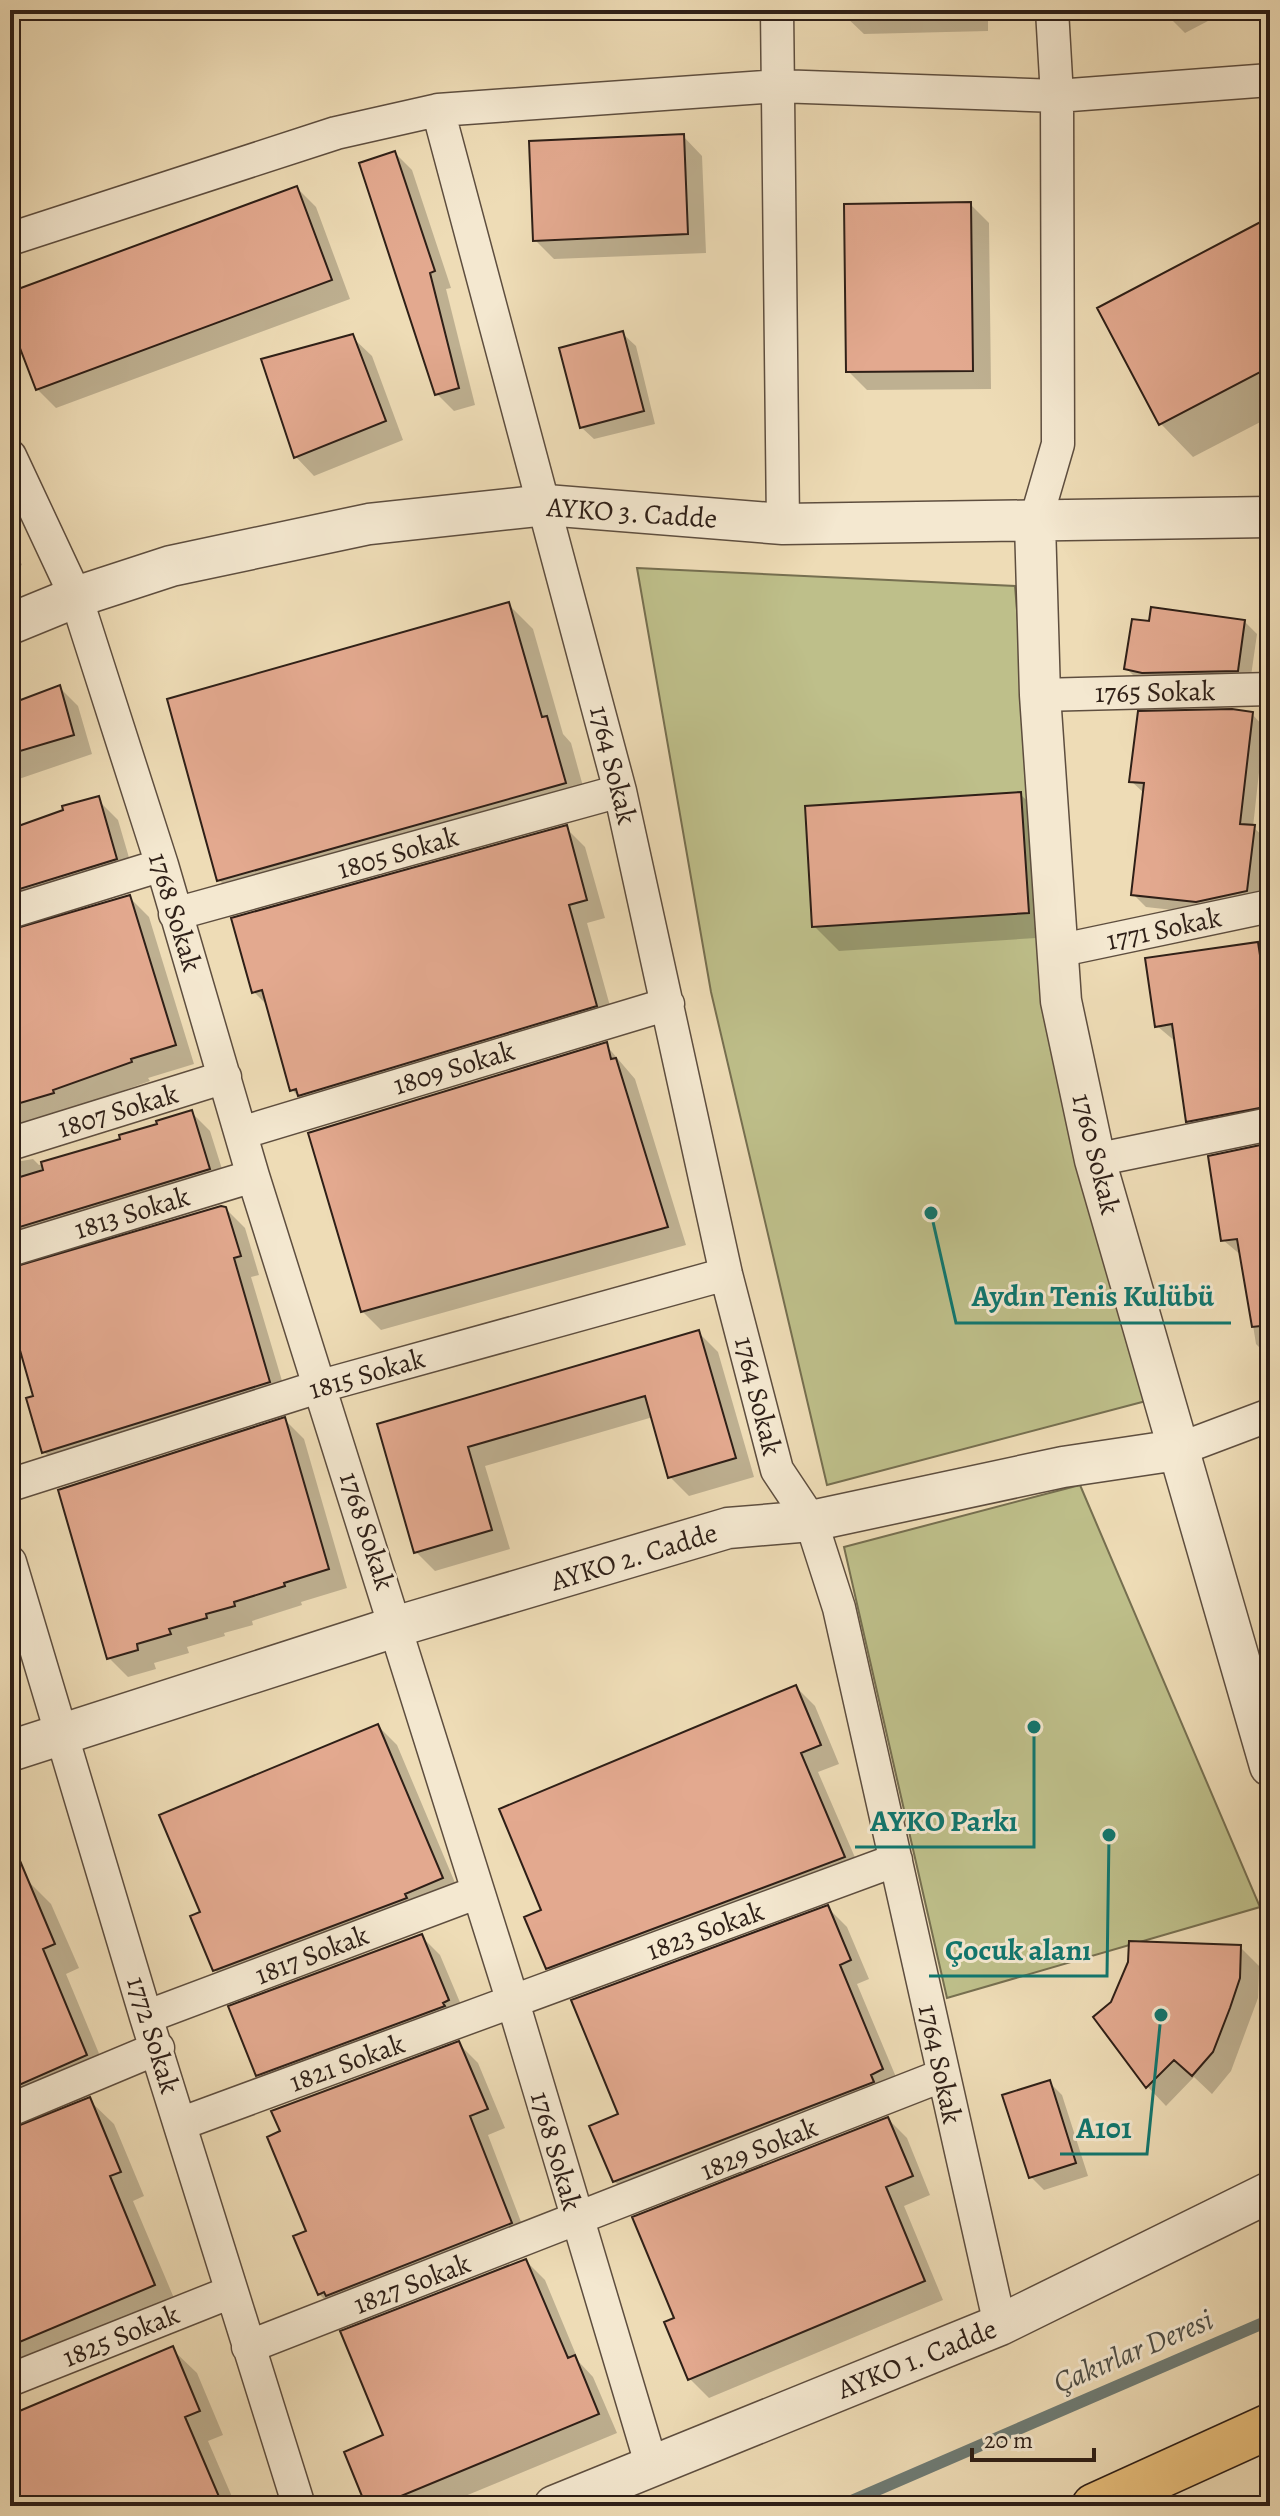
<svg xmlns="http://www.w3.org/2000/svg" width="1280" height="2516" font-family="Alegreya,serif">
<style>
.green{fill:#bebf8a;stroke:#766f50;stroke-width:2}
.shadow{fill:#0003}
.lines{fill:none;stroke-linecap:round;stroke-linejoin:round}
.stream{stroke:#6f7c75;stroke-width:12}
.building{fill:#e3a98f;stroke:#2e1f17;stroke-width:2}
.minor-casing{stroke:#5e4e3f;stroke-width:35}
.tertiary-casing{stroke:#5e4e3f;stroke-width:43}
.primary-casing{stroke:#2e1f17;stroke-width:47}
.minor{stroke:#f4e8d0;stroke-width:32}
.tertiary{stroke:#f4e8d0;stroke-width:40}
.primary{stroke:#e7be7b;stroke-width:44}
.labels{text-anchor:middle;dominant-baseline:central;stroke-width:6;stroke-linejoin:round;paint-order:stroke}
.street-label{font-size:28px;fill:#2e1f17;stroke:#f4e8d0}
.water-label{font-size:30px;font-style:italic;fill:#4e4e46;stroke:#f4e8d0}
.leader{fill:none;stroke:#0f766e;stroke-width:3}
.callout-dot{fill:#0f766e;stroke:#f4e8d0;stroke-width:3}
.callout-label{font-size:30px;text-anchor:middle;font-weight:bold;fill:#0f766e;stroke:#f4e8d0;stroke-width:6;stroke-linejoin:round;paint-order:stroke}
</style>
<rect width="100%" height="100%" fill="#eedcb6"/>
<filter id="stains"><feTurbulence type="fractalNoise" baseFrequency=".0025" numOctaves="4"/><feColorMatrix values="0 0 0 0 .2 0 0 0 0 .09 0 0 0 0 .02 0 0 0 .5 -.17"/></filter>
<radialGradient id="worn" r=".72"><stop offset=".6" stop-color="#630" stop-opacity="0"/><stop offset="1" stop-color="#630" stop-opacity=".3"/></radialGradient>
<!-- green -->
<path class="green" d="M637,568L1015,586L1051,1025L1146,1401L827,1485L711,992Z
M1080,1485L1260,1907L947,1998L844,1547Z"/>
<!-- shadow -->
<path class="shadow" d="M844,10H988V31L864,34L844,15Z
M1162,10H1229L1185,33Z
M683,136L702,156L706,253L554,259L535,240Z
M395,153L412,170L451,288L446,289L475,405L454,411L437,394Z
M297,188L316,207L350,299L56,408L37,389L10,316V294Z
M970,204L989,223L991,389L867,390L848,371Z
M1270,219V417L1193,457L1161,424Z
M623,334L636,346L655,424L594,439L581,427Z
M352,337L372,356L403,440L314,476L296,457Z
M10,538L22,565L10,571Z
M509,605L533,629L563,734L571,743L589,808L244,905L219,880Z
M1244,621L1257,634L1250,683L1139,681L1126,668L1151,624Z
M59,687L78,706L92,754L10,782V705Z
M1252,714L1264,727L1253,827L1267,840L1259,904L1209,914L1146,907L1133,894L1145,794L1131,781Z
M1020,794L1045,818L1052,937L839,951L814,926Z
M99,801L118,820L135,878L14,919L11,931L130,898L149,917L194,1064L148,1078L150,1081L71,1109L10,1151V831Z
M566,828L585,847L605,918L587,923L615,1024L311,1109L292,1090L269,1007L254,992Z
M1258,944L1270,956V1124L1204,1137L1188,1121L1176,1042L1157,1026Z
M606,1045L635,1079L686,1245L381,1330L362,1311Z
M191,1112L210,1131L228,1188L14,1257L10,1270V1163L33,1159L39,1165L123,1140Z
M1270,1145V1358L1256,1344L1242,1256L1223,1240Z
M226,1209L245,1228L259,1275L251,1277L288,1401L63,1471L44,1452L36,1397L10,1308V1270Z
M699,1333L718,1352L754,1477L689,1496L670,1477L653,1417L485,1466L510,1549L435,1571L416,1552L380,1425Z
M285,1420L304,1439L347,1588L301,1602L302,1605L252,1621L253,1625L224,1633L225,1636L187,1647L189,1653L154,1663L156,1669L128,1677L109,1658Z
M796,1687L815,1706L839,1764L818,1772L863,1876L567,1987L548,1968L544,1911Z
M378,1726L397,1745L461,1897L234,1989L215,1970L202,1913Z
M27,1880L51,1904L79,1968L66,1974L110,2080L26,2117L17,2130L89,2100L114,2124L144,2196L133,2201L179,2310L10,2380V1887Z
M828,1908L847,1927L869,1979L857,1984L901,2089L633,2200L614,2181L620,2115Z
M421,1936L440,1955L467,2019L277,2094L258,2074Z
M1240,1947L1259,1966L1258,1998L1231,2071L1212,2094L1194,2077L1166,2106L1148,2087L1096,2017Z
M459,2044L478,2063L505,2128L488,2135L529,2243L338,2313L319,2294L309,2232Z
M1049,2082L1062,2095L1088,2176L1044,2190L1031,2177Z
M888,2119L907,2138L930,2195L904,2206L943,2300L709,2398L690,2379L676,2319Z
M526,2261L545,2280L579,2362L593,2377L617,2433L441,2506H369L386,2437Z
M172,2349L197,2373L223,2435L208,2441L236,2506H10V2417Z"/>
<g class="lines">
<!-- stream -->
<path class="stream" d="M840,2506L1270,2320"/>
</g>
<!-- building -->
<path class="building" d="M684,134L688,234L533,241L529,141Z
M395,151L435,271L430,273L459,388L435,395L359,163Z
M297,186L332,280L36,390L10,322V292Z
M971,202L973,371L846,372L844,204Z
M1270,217V367L1159,425L1097,308Z
M623,331L644,411L580,428L559,348Z
M353,334L386,421L294,458L261,359Z
M509,602L542,717L547,716L566,783L217,881L167,699Z
M1151,607L1245,620L1238,671L1142,673L1124,669L1132,619L1149,621Z
M60,685L74,735L10,754V704Z
M1232,709L1253,712L1240,824L1255,825L1247,891L1196,902L1131,895L1144,783L1129,782L1138,711Z
M1021,792L1029,913L812,927L805,806Z
M99,796L117,859L10,892V829L63,810L62,806Z
M567,825L587,900L569,905L597,1006L298,1096L296,1089L290,1091L262,990L252,993L231,918Z
M130,895L176,1045L131,1059L132,1062L53,1090L54,1093L10,1106V930Z
M1258,942L1270,1021V1106L1186,1122L1172,1024L1155,1027L1145,958Z
M607,1042L611,1059L616,1058L668,1227L361,1312L308,1133Z
M192,1110L210,1169L10,1230V1180L43,1170L41,1162L120,1139L119,1135L157,1124L156,1121Z
M1270,1143V1325L1252,1327L1237,1239L1221,1241L1208,1156Z
M221,1206L226,1207L241,1256L234,1258L270,1382L42,1453L26,1398L33,1396L10,1315V1268Z
M699,1330L736,1458L668,1478L645,1396L468,1447L492,1530L414,1553L377,1424Z
M285,1417L329,1569L284,1583L285,1586L234,1602L235,1606L206,1614L207,1618L169,1629L171,1634L137,1644L138,1650L107,1659L58,1490Z
M796,1685L821,1745L801,1753L845,1857L546,1969L524,1917L541,1910L499,1809Z
M378,1724L443,1878L405,1894L407,1898L213,1971L190,1916L200,1912L159,1815Z
M10,1837L55,1944L43,1949L87,2055L10,2089Z
M828,1905L851,1960L840,1965L883,2069L871,2075L874,2082L613,2182L589,2126L618,2114L571,2000Z
M422,1934L449,2000L443,2003L445,2006L256,2076L228,2006Z
M1129,1941L1241,1945L1240,1978L1230,2008L1213,2052L1192,2076L1174,2060L1146,2088L1093,2017L1111,2002L1128,1962Z
M459,2041L488,2109L470,2116L512,2223L326,2296L324,2292L318,2295L293,2236L306,2231L267,2137L280,2131L271,2111Z
M1050,2080L1076,2163L1029,2178L1002,2095Z
M90,2097L121,2172L110,2176L155,2285L10,2346V2129Z
M888,2117L913,2176L886,2187L925,2281L688,2380L664,2322L674,2318L632,2217Z
M526,2259L568,2358L575,2355L599,2414L377,2506H366L344,2452L383,2435L340,2331Z
M173,2346L200,2411L185,2417L223,2506H10V2415Z"/>
<g class="lines">
<!-- minor casing -->
<g class="minor-casing">
<path id="minor" d="M777,10L783,524
M438,110L777,86L1057,96L1270,80
M10,239L336,133L438,110L620,791L726,1274L777,1470L811,1521L839,1608L1000,2325
M10,456L76,597L162,865L253,1176L513,2002L652,2467
M1035,523L1058,444L1057,96L1052,10
M1040,695L1270,689
M10,912L162,865
M175,914L620,791
M1057,951L1270,906
M241,1133L668,1004
M10,1144L225,1077
M1095,1160L1270,1124
M10,1250L253,1176
M1177,1450L1270,1415
M10,1485L321,1386L726,1274
M10,1562L146,2017L299,2506
M146,2017L478,1892
M10,2110L158,2048
M180,2124L896,1860
M248,2347L941,2076
M10,2380L231,2292"/>
</g>
<!-- tertiary casing -->
<g class="tertiary-casing">
<path id="tertiary" d="M1035,523L1040,695L1061,1001L1095,1160L1270,1766
M10,624L76,597L171,566L369,524L546,505L783,524L1270,517
M10,1751L398,1626L728,1528L811,1521L1063,1467L1177,1450
M554,2506L1000,2325L1270,2192"/>
</g>
<!-- primary casing -->
<g class="primary-casing">
<path id="primary" d="M1094,2506L1270,2426"/>
</g>
<!-- minor -->
<use href="#minor" class="minor"/>
<!-- tertiary -->
<use href="#tertiary" class="tertiary"/>
<!-- primary -->
<use href="#primary" class="primary"/>
</g>
<g class="labels">
<!-- street labels -->
<g class="street-label">
<text transform="translate(632 513) rotate(4)">AYKO 3. Cadde</text>
<text transform="translate(1155 692) rotate(-1)">1765 Sokak</text>
<text transform="translate(613 765) rotate(76)">1764 Sokak</text>
<text transform="translate(398 853) rotate(-16)">1805 Sokak</text>
<text transform="translate(175 912) rotate(73)">1768 Sokak</text>
<text transform="translate(1164 929) rotate(-12)">1771 Sokak</text>
<text transform="translate(454 1068) rotate(-17)">1809 Sokak</text>
<text transform="translate(118 1111) rotate(-17)">1807 Sokak</text>
<text transform="translate(1096 1154) rotate(76)">1760 Sokak</text>
<text transform="translate(132 1213) rotate(-17)">1813 Sokak</text>
<text transform="translate(367 1374) rotate(-16)">1815 Sokak</text>
<text transform="translate(758 1396) rotate(76)">1764 Sokak</text>
<text transform="translate(367 1531) rotate(72)">1768 Sokak</text>
<text transform="translate(634 1557) rotate(-17)">AYKO 2. Cadde</text>
<text transform="translate(705 1931) rotate(-20)">1823 Sokak</text>
<text transform="translate(312 1955) rotate(-21)">1817 Sokak</text>
<text transform="translate(153 2035) rotate(73)">1772 Sokak</text>
<text transform="translate(347 2063) rotate(-20)">1821 Sokak</text>
<text transform="translate(940 2064) rotate(78)">1764 Sokak</text>
<text transform="translate(759 2149) rotate(-22)">1829 Sokak</text>
<text transform="translate(556 2151) rotate(74)">1768 Sokak</text>
<text transform="translate(412 2284) rotate(-21)">1827 Sokak</text>
<text transform="translate(121 2336) rotate(-22)">1825 Sokak</text>
<text transform="translate(917 2359) rotate(-22)">AYKO 1. Cadde</text>
</g>
<!-- water labels -->
<g class="water-label">
<text transform="translate(1133 2351) rotate(-23)">Çakırlar Deresi</text>
</g>
</g>
<!-- callouts -->
<path class="leader" d="M931 1213L956 1323H1231M1034 1727L1034 1847H855M1109 1835L1107 1976H929M1161 2015L1147 2154H1060"/>
<g class="callout-dot">
<circle cx="931" cy="1213" r="8"/>
<circle cx="1034" cy="1727" r="8"/>
<circle cx="1109" cy="1835" r="8"/>
<circle cx="1161" cy="2015" r="8"/>
</g>
<g class="callout-label">
<text x="1093" y="1306">Aydın Tenis Kulübü</text>
<text x="944" y="1831">AYKO Parkı</text>
<text x="1018" y="1960">Çocuk alanı</text>
<text x="1104" y="2138">A101</text>
</g>
<!-- margin -->
<rect width="1280" height="2516" fill="none" stroke="#eedcb6" stroke-width="40"/>
<rect x="12" y="12" width="1256" height="2492" fill="none" stroke="#2e1f17" stroke-width="4"/>
<rect x="20" y="20" width="1240" height="2476" fill="none" stroke="#2e1f17" stroke-width="2"/>
<!-- scale -->
<path d="M972 2448v12h122v-12" fill="none" stroke="#2e1f17" stroke-width="4"/>
<text x="984" y="2448" font-size="24" fill="#2e1f17" stroke="#f4e8d0" stroke-width="6" paint-order="stroke">20 m</text>
<rect width="100%" height="100%" filter="url(#stains)"/>
<rect width="100%" height="100%" fill="url(#worn)"/>
</svg>
